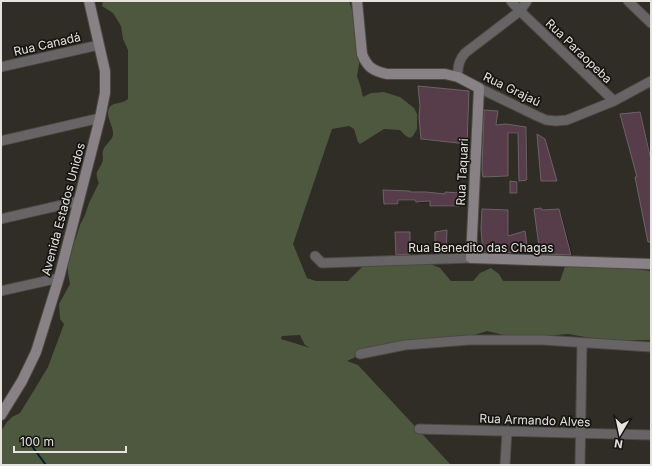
<svg xmlns="http://www.w3.org/2000/svg" width="652" height="466" font-family="Inter,sans-serif">
<style>
.forest{fill:#4d583f;fill-rule:evenodd}
.shadow{fill:#0007}
.lines{fill:none;stroke-linecap:round;stroke-linejoin:round}
.stream{stroke:#001f27;stroke-width:2}
.building{fill:#573d49;stroke:#6c6367}
.street-casing{stroke:#4d4944;stroke-width:11}
.secondary-casing{stroke:#4d4944;stroke-width:12}
.street{stroke:#676466;stroke-width:9}
.secondary{stroke:#888286;stroke-width:10}
.labels{text-anchor:middle;dominant-baseline:central;stroke-width:3.5;stroke-linejoin:round;paint-order:stroke}
.street-label{font-size:12px;fill:#e6e3df;stroke:#161512}
</style>
<rect width="100%" height="100%" fill="#302c26"/>
<!-- forest -->
<path class="forest" d="M103,1H349L352,10L360,20L362,47L357,76L361,88L363,97L371,93L384,92L400,97L414,108L417,114V129L413,136L410,138L406,136L400,130L384,129L360,144L358,142L354,129L349,126L332,129L293,244L307,278L316,281H348L364,265L421,260L440,268L451,281H473L480,273L491,268L499,274L503,281H560L568,258L606,261L634,269L651,271V340H602L568,334L516,338L487,331L468,337L365,353L347,361L358,365L451,465H1V431L7,422L12,417L20,413L36,387L48,367L64,324L60,319L59,304L70,284L68,273V261L71,248L76,238L80,225L85,215L89,203L99,183C93,170 100,171 103,160C103,157 102,154 103,151C104,145 112,141 113,135C114,126 105,117 109,108C112,102 123,104 128,99V50L123,39L121,26L113,13L102,6ZM300,335L305,345L310,348L281,339L282,336Z"/>
<!-- shadow -->
<path class="shadow" d="M469,92L467,144L423,140L422,139Z
M498,112V113L497,126L526,128L527,129L528,181H520L519,134H508V177H484L483,176Z
M639,113L641,115L651,156V238L638,177Z
M511,182L518,183V193H511Z
M384,191L446,195L459,194L461,196V207H433L431,206V202L418,203L416,201H399V205H386L385,203Z
M541,209L543,211L558,210L561,213L573,257L544,256L541,253Z
M507,211L508,212L509,237L524,232L525,234L528,254L485,253L484,251Z
M447,231L446,253H436Z"/>
<g class="lines">
<!-- stream -->
<path class="stream" d="M26,438L46,465"/>
</g>
<!-- building -->
<path class="building" d="M418,86L469,91L467,144L421,139L419,117L420,106Z
M484,110L498,111L496,125L506,124L526,127L527,180L519,181L518,133H508V176L483,177L482,171Z
M640,112L651,160V242H648L635,177H637L620,114Z
M537,134L545,139L557,181H541Z
M510,181L517,182V193H510Z
M383,190L410,191V192H426L445,194V192L460,193V206H430V201L416,202L415,200H398V204H384Z
M541,208L542,210L559,209L571,255L540,254L534,209Z
M482,209L508,210V236L525,231L528,253L483,252L481,229Z
M447,230L446,253H435V232Z
M395,232H410V254L396,255Z"/>
<g class="lines">
<!-- street casing -->
<g class="street-casing">
<path id="street" d="M511,1L520,11L614,101
M628,1L651,23
M1,67L99,45
M458,77C457,68 459,60 465,53L520,11L527,1
M479,88L537,116L546,120L556,121L567,120L614,101L651,81
M1,141L100,118
M1,219L79,201
M315,256L322,263L471,258
M1,291L59,278
M360,354L405,345L469,340H543L651,347
M419,429L651,435
M505,465L507,431
M580,465L582,343"/>
</g>
<!-- secondary casing -->
<g class="secondary-casing">
<path id="secondary" d="M357,1L362,54C367,67 373,71 387,74H445L458,77L479,88L471,258L651,264
M1,415L22,381L36,352L59,278L100,118L105,93V71L89,1"/>
</g>
<!-- street -->
<use href="#street" class="street"/>
<!-- secondary -->
<use href="#secondary" class="secondary"/>
</g>
<g class="labels">
<!-- street labels -->
<g class="street-label">
<text transform="translate(47 44) rotate(-13)">Rua Canadá</text>
<text transform="translate(579 51) rotate(44)">Rua Paraopeba</text>
<text transform="translate(512 89) rotate(26)">Rua Grajaú</text>
<text transform="translate(462 172) rotate(-87)">Rua Taquari</text>
<text transform="translate(63 209) rotate(-75)">Avenida Estados Unidos</text>
<text x="481" y="247">Rua Benedito das Chagas</text>
<text transform="translate(535 420) rotate(2)">Rua Armando Alves</text>
</g>
</g>
<!-- border -->
<rect width="652" height="466" fill="none" stroke="#e6e3df" stroke-width="4"/>
<!-- north arrow -->
<g transform="translate(620 434) rotate(189)" stroke="#161512" stroke-width="3" paint-order="stroke">
<path d="M0-3L7 15L0 10L-7 15Z" fill="#e6e3df"/>
<text y="-6" font-size="11" font-weight="bold" text-anchor="middle" fill="#e6e3df">N</text>
</g>
<!-- scale -->
<path d="M14 446v6h112v-6" fill="none" stroke="#e6e3df" stroke-width="2"/>
<text x="20" y="446" font-size="12" fill="#e6e3df" stroke="#161512" stroke-width="3" paint-order="stroke">100 m</text>
</svg>
